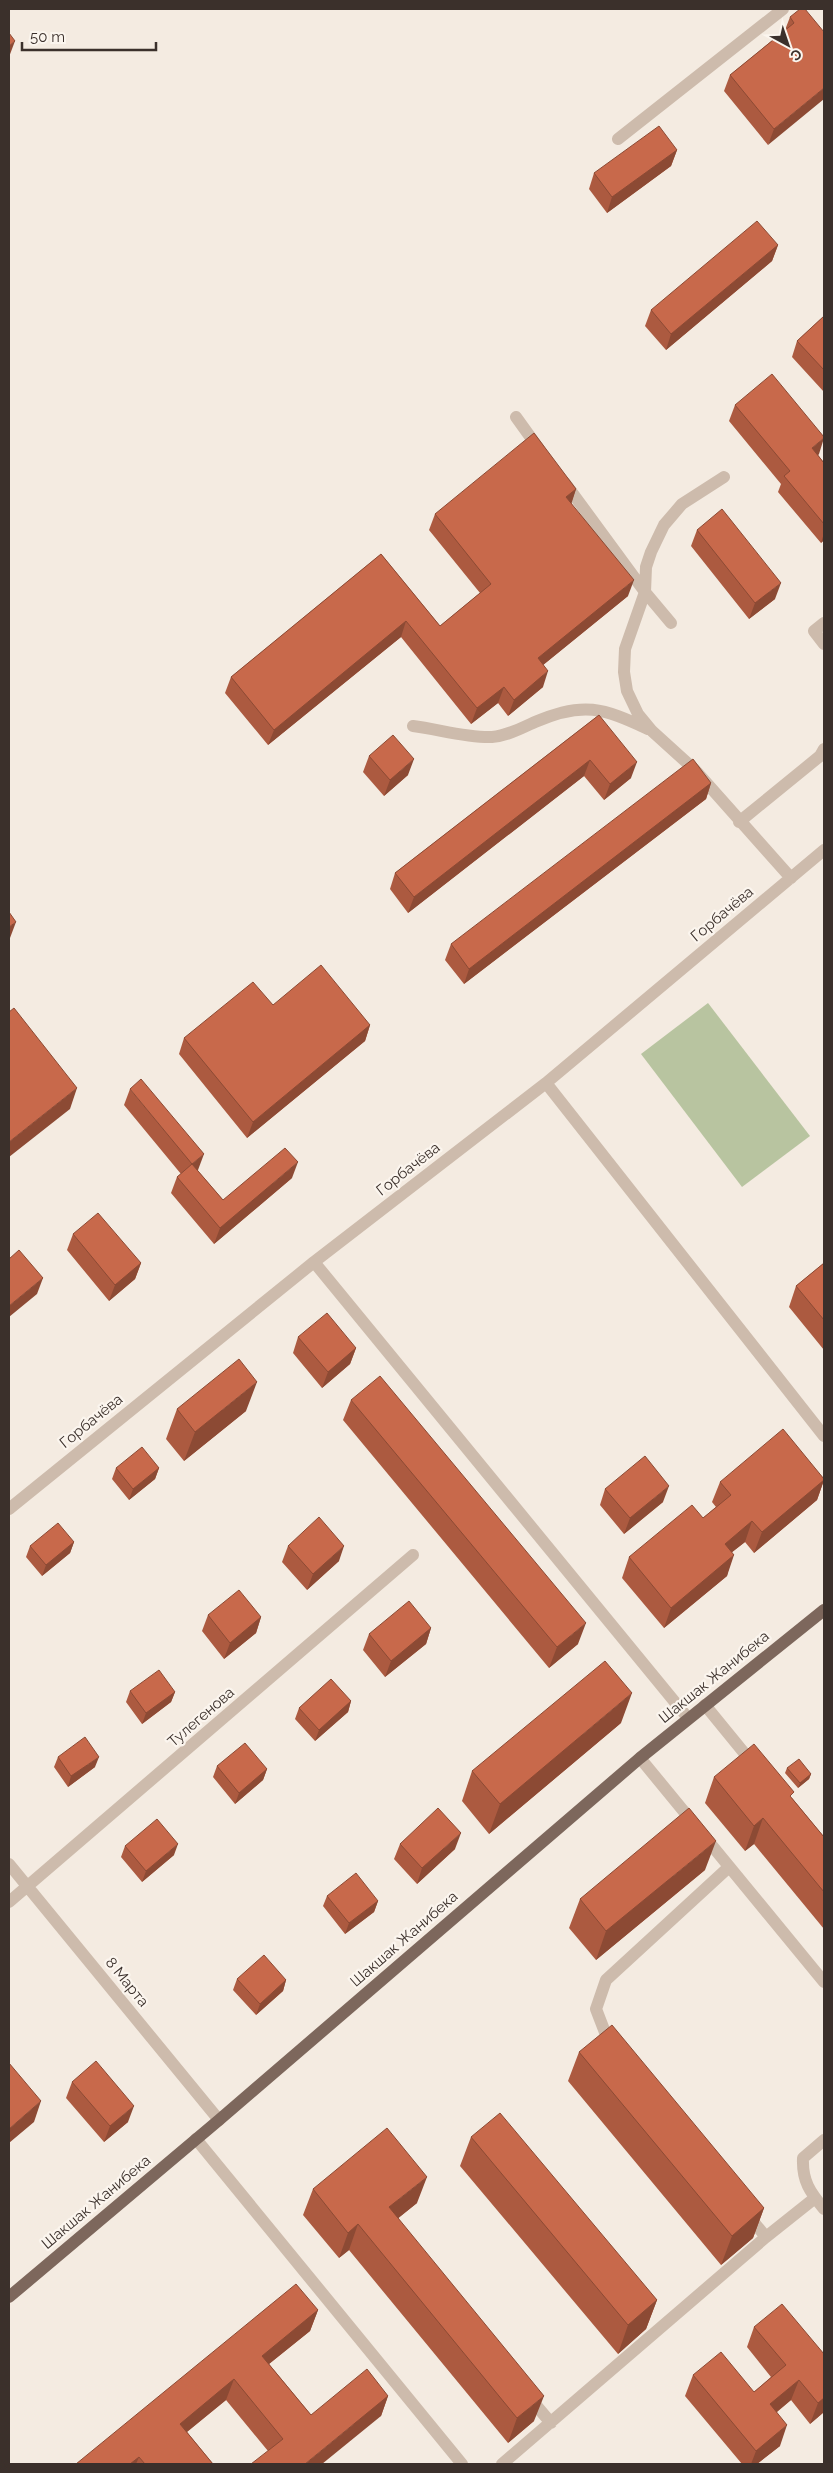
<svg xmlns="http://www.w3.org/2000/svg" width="833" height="2473" font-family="Raleway,sans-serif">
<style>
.green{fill:#b8c4a0}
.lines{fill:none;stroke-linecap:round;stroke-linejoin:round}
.minor{stroke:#cdbbac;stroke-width:12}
.major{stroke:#7d675c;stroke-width:12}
.wall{fill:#ac5a40}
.shaded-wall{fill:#8c4a34}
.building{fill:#c8694b;stroke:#8c4a34}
.labels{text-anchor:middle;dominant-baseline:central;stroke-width:4.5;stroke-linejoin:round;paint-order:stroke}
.street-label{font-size:15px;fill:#3b302b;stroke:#fbf5ee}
</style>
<rect width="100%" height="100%" fill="#f4ebe1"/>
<!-- green -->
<path class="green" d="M708,1003L810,1136L742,1187L641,1054Z"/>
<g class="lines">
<!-- minor -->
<path class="minor" d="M618,139L783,9
M516,417L539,449
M724,477L682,504L664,525L651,552L646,567L645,592L625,649L624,672L627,691L638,714L652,731L695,770L791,878
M565,483L645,592L671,623
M824,623L814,631L824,644
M413,726C438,729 466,738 492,737C507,736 522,728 535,722C583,701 603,708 648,729
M739,822L820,756L824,749
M546,1083L824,1436
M314,1262L688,1718
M9,1509L314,1262L546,1083L824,850
M705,1705L754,1765
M640,1758L824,1982
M9,1864L219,2120
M9,1902L413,1555
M613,2044L606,2035L596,2009L606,1980L729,1867
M196,2139L462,2464
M824,2140L803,2158C802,2181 810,2192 824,2209
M746,2213L766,2237L815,2198
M529,2397L551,2423
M502,2464L766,2237"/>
<!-- major -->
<path class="major" d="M9,2297L219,2120L640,1758L824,1610"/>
</g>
<!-- wall -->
<path class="wall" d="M790,17L824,32L768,145L724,91L730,75L785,30Z
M677,150L671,166L607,213L589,189L594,173Z
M778,245L772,261L666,350L645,326L651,310Z
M824,316V392L792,357L797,341Z
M735,405L819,454L818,455L824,463V540L821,543L778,492L781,484L729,421Z
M576,489L571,503L628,596L543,665V687L508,716L498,703L471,724L401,637L268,745L225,693L231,677L381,554L440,626L480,593L429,530L435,514Z
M697,530L775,599L749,619L691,546Z
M599,715L631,778L604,800L584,776L408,913L390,889L395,873Z
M369,756L408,775L384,796L363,772Z
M711,783L706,799L464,984L445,960L451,944Z
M273,1005L370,1025L365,1041L247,1138L179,1054L184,1038Z
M130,1089L198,1170V1171L223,1200L292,1178L214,1244L171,1193L177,1177L181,1174L124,1105Z
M73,1234L141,1263L135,1279L109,1301L67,1250Z
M824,1263V1350L789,1307L796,1286Z
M298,1337L356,1348L350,1364L322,1388L293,1353Z
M351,1400L578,1644L549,1668L343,1420Z
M177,1409L246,1411L184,1461L166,1439Z
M116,1468H159L155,1479L129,1500L112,1479Z
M824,1480L817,1500L754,1553L745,1542L732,1552L727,1576L664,1628L622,1578L629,1557L703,1518L716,1507L712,1502L720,1482Z
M605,1489L663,1502L624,1534L600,1505Z
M74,1542L70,1553L42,1576L26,1557L30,1546Z
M288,1546L339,1561L307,1590L282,1562Z
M208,1615L261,1617L256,1633L224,1659L202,1631Z
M431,1628L426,1644L385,1677L363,1650L369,1634Z
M130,1691L175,1692L171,1702L142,1724L126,1702Z
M351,1701L348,1712L315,1741L295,1719L299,1708Z
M621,1723L489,1834L462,1801L472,1771Z
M58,1757L95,1767L68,1787L54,1767Z
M217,1766L267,1769L263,1780L235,1804L213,1777Z
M787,1768L811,1774L809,1779L798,1788L785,1773Z
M714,1777L792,1798L824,1837V1929L754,1844L745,1851L705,1803Z
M400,1844L455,1849L417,1884L394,1859Z
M125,1846L174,1855L142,1882L121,1857Z
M705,1870L596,1960L569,1928L580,1899Z
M327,1896L378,1901L374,1912L345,1934L323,1906Z
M237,1979L286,1980L283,1991L256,2015L233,1990Z
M579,2052L764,2208L753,2238L721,2265L568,2081Z
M72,2082L128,2122L104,2142L66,2098Z
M471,2137L657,2300L646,2329L618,2354L460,2166Z
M313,2189L417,2203L398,2218L534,2421L508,2443L349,2250L339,2258L303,2215Z
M318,2310L310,2331L269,2364L311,2415L388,2396L381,2416L268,2451L226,2400L187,2432L213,2464H76Z
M754,2327L824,2354V2412L810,2424L791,2400L777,2412L780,2446L757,2464H742L685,2396L693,2375L754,2392L771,2377L747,2347Z"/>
<!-- shaded-wall -->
<path class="shaded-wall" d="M15,41L9,57V46Z
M824,88V99L768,145L774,129Z
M677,150L671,166L607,213L612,197Z
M778,245L772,261L666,350L671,334Z
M824,438L819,454L806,464L812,448Z
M576,489L571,505L566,497Z
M824,533V540L821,543Z
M634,580L628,596L532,674L538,658Z
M781,583L775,599L749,619L755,603Z
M406,621L401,637L268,745L274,730Z
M548,671L543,687L508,716L514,700Z
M504,687L498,703L471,724L477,708Z
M414,759L408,775L384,796L390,780Z
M590,760L584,776L408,913L414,897Z
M637,762L631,778L604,800L610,784Z
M711,783L706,799L464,984L469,969Z
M16,922L10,938L9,939V927Z
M370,1025L365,1041L247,1138L253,1122Z
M77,1088L70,1109L9,1157V1142Z
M204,1154L198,1170L187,1180L192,1164Z
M298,1162L292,1178L214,1244L220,1228Z
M141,1263L135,1279L109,1301L115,1285Z
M43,1278L37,1294L9,1317V1306Z
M356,1348L350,1364L322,1388L328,1372Z
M257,1382L246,1411L184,1461L195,1432Z
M159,1468L155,1479L129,1500L133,1489Z
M824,1480L817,1500L754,1553L762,1532Z
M669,1486L663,1502L624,1534L630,1518Z
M752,1521L745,1542L717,1564L725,1544Z
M74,1542L70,1553L42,1576L46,1565Z
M344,1546L339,1561L307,1590L313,1574Z
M734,1555L727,1576L664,1628L671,1608Z
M261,1617L256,1633L224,1659L230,1643Z
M586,1623L578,1644L549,1668L557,1647Z
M431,1628L426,1644L385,1677L391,1661Z
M175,1692L171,1702L142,1724L146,1713Z
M632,1693L621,1723L489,1834L500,1804Z
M351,1701L348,1712L315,1741L319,1730Z
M99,1757L95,1767L68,1787L71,1776Z
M267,1769L263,1780L235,1804L239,1793Z
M811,1774L809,1779L798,1788L800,1783Z
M763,1818L754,1844L745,1851L754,1826Z
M461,1833L455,1849L417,1884L422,1868Z
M716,1841L705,1870L596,1960L606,1931Z
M178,1844L174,1855L142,1882L146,1871Z
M378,1901L374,1912L345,1934L349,1923Z
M286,1980L283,1991L256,2015L260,2004Z
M41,2101L34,2122L9,2143V2129Z
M134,2106L128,2122L104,2142L110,2126Z
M427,2177L417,2203L380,2233L389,2207Z
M764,2208L753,2238L721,2265L732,2236Z
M358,2224L349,2250L339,2258L348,2233Z
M657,2300L646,2329L618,2354L628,2325Z
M318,2310L310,2331L254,2376L262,2356Z
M234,2379L226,2400L172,2444L180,2424Z
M799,2380L791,2400L762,2424L770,2404Z
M388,2396L381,2416L322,2464H305Z
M544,2396L534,2421L508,2443L517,2418Z
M824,2398V2412L810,2424L818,2403Z
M787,2425L780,2446L757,2464H751L756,2451Z
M139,2457L136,2464H130Z"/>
<!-- building -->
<path class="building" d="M800,9H805L824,32V88L774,129L730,75L794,23L790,17Z
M9,33L15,41L9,46Z
M659,126L677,150L612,197L594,173Z
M757,221L778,245L671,334L651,310Z
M824,316V370L797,341Z
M772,374L824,437V438L812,448L824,463V524L784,476L790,471L735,405Z
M534,433L576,489L566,497L634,580L538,658L548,671L514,700L504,687L477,708L406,621L274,730L231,677L381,554L440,626L491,584L435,514Z
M722,509L781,583L755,603L697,530Z
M599,715L637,762L610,784L590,760L414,897L395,873Z
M393,735L414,759L390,780L369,756Z
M693,759L711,783L469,969L451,944Z
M9,912L16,922L9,927Z
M321,965L370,1025L253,1122L184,1038L253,982L273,1005Z
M14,1008L77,1088L9,1142V1012Z
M141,1079L204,1154L192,1164L130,1089Z
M285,1148L298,1162L220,1228L177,1177L192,1164L223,1200Z
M98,1213L141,1263L115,1285L73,1234Z
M19,1250L43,1278L9,1306V1259Z
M824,1263V1320L796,1286Z
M327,1313L356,1348L328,1372L298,1337Z
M239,1359L257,1382L195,1432L177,1409Z
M380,1376L586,1623L557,1647L351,1400Z
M783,1429L824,1479V1480L762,1532L752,1521L725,1544L734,1555L671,1608L629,1557L692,1505L703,1518L731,1495L720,1482Z
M142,1447L159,1468L133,1489L116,1468Z
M645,1456L669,1486L630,1518L605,1489Z
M319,1517L344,1546L313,1574L288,1546Z
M58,1523L74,1542L46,1565L30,1546Z
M239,1590L261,1617L230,1643L208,1615Z
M409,1601L431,1628L391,1661L369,1634Z
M605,1661L632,1693L500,1804L472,1771Z
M159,1670L175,1692L146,1713L130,1691Z
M331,1679L351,1701L319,1730L299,1708Z
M85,1737L99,1757L71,1776L58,1757Z
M245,1743L267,1769L239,1793L217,1766Z
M754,1744L794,1792L790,1796L824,1837V1892L763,1818L754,1826L714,1777Z
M799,1759L811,1774L800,1783L787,1768Z
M438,1808L461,1833L422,1868L400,1844Z
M689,1808L716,1841L606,1931L580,1899Z
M157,1819L178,1844L146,1871L125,1846Z
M356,1873L378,1901L349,1923L327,1896Z
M264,1955L286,1980L260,2004L237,1979Z
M612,2025L764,2208L732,2236L579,2052Z
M96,2061L134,2106L110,2126L72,2082Z
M9,2063L41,2101L9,2129Z
M500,2113L657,2300L628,2325L471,2137Z
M387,2128L427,2177L389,2207L544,2396L517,2418L358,2224L348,2233L313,2189Z
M296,2284L318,2310L262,2356L311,2415L367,2369L388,2396L305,2464H251L283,2439L234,2379L180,2424L213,2464H145L139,2457L130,2464H76Z
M782,2304L824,2354V2398L818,2403L799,2380L770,2404L787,2425L756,2451L693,2375L721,2352L754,2392L786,2365L754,2327Z"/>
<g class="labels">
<!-- street labels -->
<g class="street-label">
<text transform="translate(722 914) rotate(-40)">Горбачёва</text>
<text transform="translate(408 1169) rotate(-38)">Горбачёва</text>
<text transform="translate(91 1421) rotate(-39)">Горбачёва</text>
<text transform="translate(714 1677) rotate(-39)">Шакшак Жанибека</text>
<text transform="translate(201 1717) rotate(-41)">Тулегенова</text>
<text transform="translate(404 1939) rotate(-41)">Шакшак Жанибека</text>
<text transform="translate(127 1982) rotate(51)">8 Марта</text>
<text transform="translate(96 2202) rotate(-40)">Шакшак Жанибека</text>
</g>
</g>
<!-- border -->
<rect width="833" height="2473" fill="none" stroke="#3b302b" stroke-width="20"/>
<!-- north arrow -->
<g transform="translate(788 45) rotate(140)" stroke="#fbf5ee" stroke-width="4" paint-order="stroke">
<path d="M0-4L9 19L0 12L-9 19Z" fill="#3b302b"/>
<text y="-8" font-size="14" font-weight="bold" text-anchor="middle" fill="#3b302b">С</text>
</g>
<!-- scale -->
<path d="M22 42v8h134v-8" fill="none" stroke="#3b302b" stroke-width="2.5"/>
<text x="30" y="42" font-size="15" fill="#3b302b" stroke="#fbf5ee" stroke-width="4" paint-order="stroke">50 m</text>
</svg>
